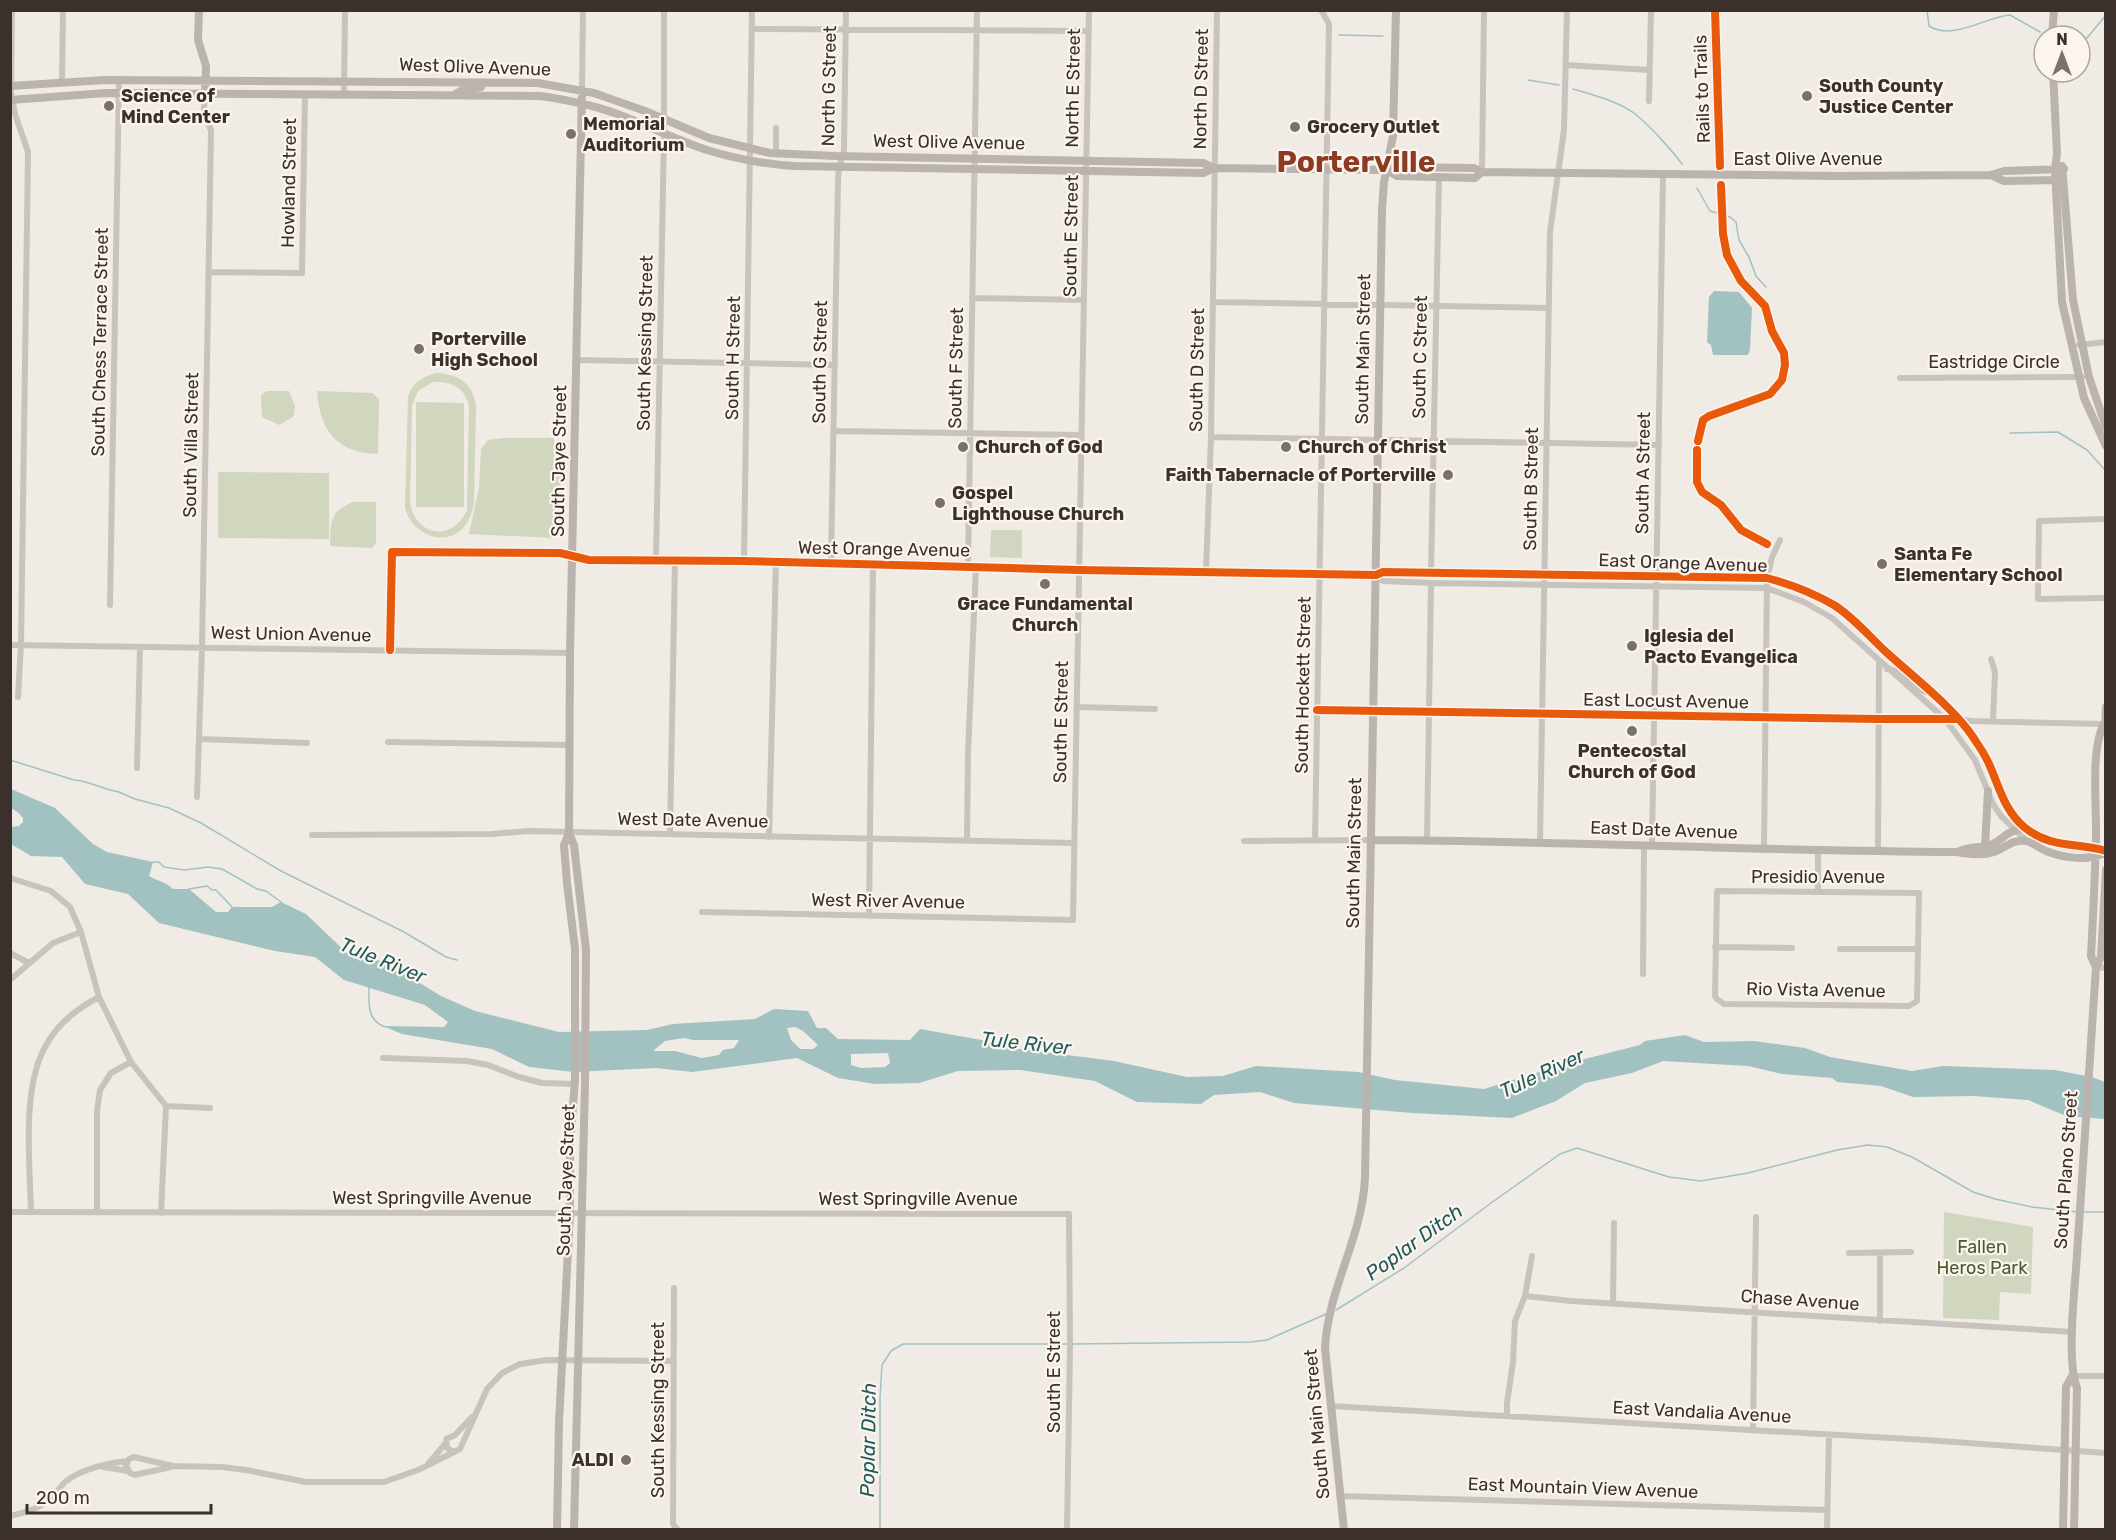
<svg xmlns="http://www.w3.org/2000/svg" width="2116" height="1540" font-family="Rubik,sans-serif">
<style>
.green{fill:#d1d6bf;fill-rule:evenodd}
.water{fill:#a1c2c1;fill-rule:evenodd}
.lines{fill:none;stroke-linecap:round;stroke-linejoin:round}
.stream{stroke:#a1c2c1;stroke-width:1.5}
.street{stroke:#c9c3be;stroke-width:6}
.secondary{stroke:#bab3ae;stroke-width:8}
.cycleway-casing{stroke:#fbf5ee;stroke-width:11}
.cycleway{stroke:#e8590c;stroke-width:8}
.poi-dot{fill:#7a716c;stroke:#fbf5ee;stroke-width:2}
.labels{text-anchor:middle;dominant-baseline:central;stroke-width:4.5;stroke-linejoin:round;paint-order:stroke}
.street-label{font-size:18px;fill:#3b302b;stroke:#fbf5ee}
.poi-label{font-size:18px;font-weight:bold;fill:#3b302b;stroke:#fbf5ee;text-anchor:start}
.park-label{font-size:18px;fill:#4a5a2e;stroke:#fbf5ee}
.water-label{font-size:20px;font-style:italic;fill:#1f5a5e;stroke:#fbf5ee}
.town-label{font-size:30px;font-weight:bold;fill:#8c3b22;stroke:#fbf5ee}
</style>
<rect width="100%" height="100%" fill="#f0ebe5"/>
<!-- green -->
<path class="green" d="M436,373C458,374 473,383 476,406L474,502C472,512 470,521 463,528C443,549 410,532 405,507L408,397C412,383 422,377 436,373ZM433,382C451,381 467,388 469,408L467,510C453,542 416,537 410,503L412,406L418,391Z
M267,391H289L295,406L294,416L279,425L262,417L261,395Z
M317,391L373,393L379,400L378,454C337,453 320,431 317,391Z
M416,402L464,403V507H416Z
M503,438H554V467L561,468L560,533L555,538L469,534L479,488L481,449L488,440Z
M218,472L329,473V539L218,538Z
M353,502H376V543L372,548L330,546C331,522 329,512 353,502Z
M991,530H1022V558L990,557Z
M1944,1212L2033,1227L2031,1294L2000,1292L1999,1320L1943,1318Z"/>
<!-- water -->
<path class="water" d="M1714,291L1739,292L1752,308L1750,350L1748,355H1713L1711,345L1707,342L1709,297Z
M11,789L55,808L93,844L107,852L153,862L149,876C157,881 167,882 173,889H189L216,912H228L232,907H272L281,902L306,914L351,957L384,961L441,996L475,1011L559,1032L647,1030L673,1024L755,1019L774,1009L808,1011L817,1028H826L838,1039L910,1040L920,1029L993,1042L1004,1047L1114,1061L1187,1077L1223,1076L1256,1066L1358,1072L1395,1080L1484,1089L1565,1064L1640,1045L1645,1041L1685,1035L1704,1042L1754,1041L1805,1048L1830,1057L1912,1071L1943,1066L2055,1070L2092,1077L2105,1082V1119L2066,1116L2028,1100L1974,1096L1913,1097L1881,1086L1837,1082L1832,1078L1782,1074L1748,1066L1663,1061L1632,1073L1585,1083L1556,1101L1512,1118L1412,1113L1294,1103L1260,1092L1214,1095L1201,1104L1137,1102L1095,1081L1020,1070L958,1071L919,1083L875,1084L838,1078L797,1058L692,1072L656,1068L574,1072L529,1067L492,1049L402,1034L383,1026L444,1027L448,1022L425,1005L344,980L315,957L275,951L159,923L128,894L85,884L62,857L31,856L11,844V827L19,826L23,822V818L19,813L11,808ZM795,1027L803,1031L818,1045L813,1049H800L791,1040L787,1028ZM684,1038L693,1040H739L734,1048L723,1050L719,1055L702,1058L675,1051H653L665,1041ZM888,1053L890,1063L885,1067L861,1068L851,1065V1054Z"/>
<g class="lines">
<!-- stream -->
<path class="stream" d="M1927,10L1929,26C1953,41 1985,17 2010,15L2040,32
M1339,35L1383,36
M2080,39L2087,38L2106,15
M1528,80L1559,85
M1573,89C1593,95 1617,101 1634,113C1650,126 1670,148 1682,164
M1697,188L1710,211L1730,217L1736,222L1739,240L1749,257L1756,276L1766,287
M2010,433L2058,432L2087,450L2106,471
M10,760L74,780C90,781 104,790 119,792L135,799L169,808L201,823L281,871L404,932L446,957L457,960
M153,862H159L164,867L184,870L208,867L222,869L257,889L266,891L281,902
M189,889L207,886L212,890H216L232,907
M369,985C369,1002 366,1020 385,1027
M2082,1212H2106
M1336,1310L1404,1268L1491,1203L1560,1154L1577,1148L1669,1177L1701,1181L1748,1173L1837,1150L1868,1145L1887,1147L1912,1157L1973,1192L1995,1199L2032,1207L2078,1212
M1072,1344L1251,1342L1267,1340L1326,1314
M880,1530V1398L882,1365L891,1351L903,1344H1068"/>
<!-- street -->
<path class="street" d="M12,10L11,93L15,114L28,152L21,645L18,697
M752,29L1089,31
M1566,65L1649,70
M62,82L63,10
M582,90L583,10
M344,95L345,10
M1649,101L1651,10
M776,128V154
M1482,172L1484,10
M210,272L302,273L305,94
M972,298L1084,300
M1213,302L1547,308
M2079,345L2106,342
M577,360L835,365
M1900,378L2082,377
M834,431L1082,435
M1211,437L1659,445
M2106,519L2039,521L2038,599L2106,598
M656,560L664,134V10
M744,561L752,10
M831,564L838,180L839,167L844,151L846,10
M968,567L977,10
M1206,572L1211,437L1217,10
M1431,573L1439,177
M1376,575L1383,581L1431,583L1767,588L1804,602L1832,618L1945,719L1975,760L1993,804L2001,816L2026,840
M110,605L119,80
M10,645L570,653
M390,650L392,552L560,553L589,560L744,561L1079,570L1376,575L1383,572L1767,578L1789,584L1836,606L1931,692L1971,734L1989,763L1999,792L2006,804L2024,826
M1991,659L1995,672L1993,721
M1887,669C1906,670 1912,690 1929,693
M1077,707L1155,709
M1317,710L1879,719H1958L1971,721L2104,724
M199,739L307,743
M388,742L570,745
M137,768L140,648
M197,797L202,648L211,131L204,109L205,94
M670,834L675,561
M312,835L491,834L529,831L1074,843
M769,837L776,561
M1427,840L1431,583
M967,841L968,753L976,567
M1244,841L1371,840
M1315,841L1329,24L1321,10
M1540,842L1550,232L1564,130L1567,10
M1652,844L1663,175
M1764,850L1767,578L1772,557L1780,540
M1878,851L1879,662
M10,878L51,891L70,907L81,932L99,997L131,1062L166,1106L210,1108
M1717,891L1919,893L1917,1001L1909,1006L1724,1004L1717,999L1715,996Z
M1818,892V850
M702,912L1073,920L1089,10
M869,915L873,564
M1715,947L1792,948
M1840,949H1918
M10,953L29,963
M2096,967L2106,968
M1643,974L1644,845
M10,980L53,943L81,932
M383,1058L467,1061L488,1065L519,1077L542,1083L575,1084
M10,1212L1069,1214L1070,1347L1067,1530
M31,1212C30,1165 22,1094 43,1051C54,1027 76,1009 99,997
M97,1212V1111L100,1090L111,1073L131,1062
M161,1213L166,1106
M1849,1253L1911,1252
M674,1288L673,1524L678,1530
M1525,1296L1571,1301L2073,1332
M1613,1304L1614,1223
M1880,1321V1253
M2073,1376H2106
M1330,1406L1926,1440L2106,1453
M1507,1416V1403L1513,1362L1515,1321L1525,1296L1532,1256
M1753,1429L1756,1217
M454,1452L447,1448L446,1439L455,1435L472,1417
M428,1464L445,1444
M173,1466C160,1471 147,1471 135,1475L130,1473L126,1466L129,1459L134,1457L173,1466L222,1467L246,1470L306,1482H384L418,1470L460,1449L487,1389L502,1373L520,1364L547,1360L674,1361
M103,1467L128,1471
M1339,1496L1827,1510
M10,1516C27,1512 40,1509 53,1496C57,1492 61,1486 65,1482C81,1469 108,1463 128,1461
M1827,1530L1829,1435"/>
<!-- secondary -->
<path class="secondary" d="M199,10L198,40L206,66L205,94
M2052,36L2054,10
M2053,72L2057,153L2055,170L2062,302L2084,398L2106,446
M10,86L105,80L538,83L594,93L645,111L709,138L770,153L835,156L1203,163L1214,168
M454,95L464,89L481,87
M10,100L106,93L540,96C569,100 598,106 625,117C653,128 679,141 707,150C736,159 764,164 794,166L1203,173L1214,168L1387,170L1400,167L1474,168L1482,172L1836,176L1991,175L2004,171L2064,169
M2062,166L2073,300L2089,377L2106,427
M1387,170L1397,176L1475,178L1482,172
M1991,175L2004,181L2058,180
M2105,727L2106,707
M569,833L574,845L586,950L585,1084L574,1530
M1371,840C1566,841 1761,851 1957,852C1969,854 1982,856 1994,852C2005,848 2013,839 2025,841C2032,841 2040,849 2046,851C2064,858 2089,862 2106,852
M1985,847L1988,791
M1957,852C1967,847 1975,848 1986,846C1999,844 2002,836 2011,832C2016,830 2019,830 2024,826L2037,835L2062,845L2100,850
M2096,967L2091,956C2093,917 2095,878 2096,839C2097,808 2090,750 2104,724
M557,1530L559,1422L570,1213V1144L575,1080V949L567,883L564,845L569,833L570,653L582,90
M1344,1530L1325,1348C1328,1288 1362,1239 1365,1178L1382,209L1384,182L1393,136L1396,10
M2063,1530L2066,1387L2072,1376
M2074,1530L2077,1388C2066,1360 2075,1288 2077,1255C2083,1159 2089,1063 2096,967L2101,957L2106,870"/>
<!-- cycleway casing -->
<g class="cycleway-casing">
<path id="cycleway" d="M1715,10L1720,166
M1698,441L1703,420L1709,416L1770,394L1782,380L1785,365L1784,353L1772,331L1765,306L1741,281L1727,255L1723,234L1721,185
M1697,450V482L1702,492L1721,505L1741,530L1767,544
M390,650L392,552L560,553L589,560L744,561L1079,570L1376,575L1383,572L1767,578C1790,584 1813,593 1834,605C1853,617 1869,636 1885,651C1911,675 1954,708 1973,737C1978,745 1985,754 1989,764C1999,786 2004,810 2024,827C2051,849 2076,842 2106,851
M1317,710L1879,719H1958"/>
</g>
<!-- cycleway -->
<use href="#cycleway" class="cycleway"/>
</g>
<!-- markers -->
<g class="poi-dot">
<circle cx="1807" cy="96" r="6"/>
<circle cx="109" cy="106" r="6"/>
<circle cx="1295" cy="127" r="6"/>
<circle cx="571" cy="134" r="6"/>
<circle cx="419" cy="349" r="6"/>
<circle cx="963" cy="447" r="6"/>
<circle cx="1286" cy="447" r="6"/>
<circle cx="1448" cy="475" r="6"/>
<circle cx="940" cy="503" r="6"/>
<circle cx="1882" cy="564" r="6"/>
<circle cx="1045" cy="584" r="6"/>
<circle cx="1632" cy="646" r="6"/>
<circle cx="1632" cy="731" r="6"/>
<circle cx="626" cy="1460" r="6"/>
</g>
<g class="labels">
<!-- street labels -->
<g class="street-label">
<text transform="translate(475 67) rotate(2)">West Olive Avenue</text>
<text transform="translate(829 86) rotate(-89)">North G Street</text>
<text transform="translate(1073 88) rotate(-89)">North E Street</text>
<text transform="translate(1201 89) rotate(-89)">North D Street</text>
<text transform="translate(1702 89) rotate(-92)">Rails to Trails</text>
<text transform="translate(949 142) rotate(1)">West Olive Avenue</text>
<text x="1808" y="159">East Olive Avenue</text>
<text transform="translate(289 183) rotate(-89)">Howland Street</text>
<text transform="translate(1071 236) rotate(-89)">South E Street</text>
<text transform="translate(100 342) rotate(-89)">South Chess Terrace Street</text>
<text transform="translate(645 343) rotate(-89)">South Kessing Street</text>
<text transform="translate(1363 349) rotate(-89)">South Main Street</text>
<text transform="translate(1420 357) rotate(-89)">South C Street</text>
<text transform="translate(733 358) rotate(-89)">South H Street</text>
<text transform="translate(820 362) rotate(-89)">South G Street</text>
<text x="1994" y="362">Eastridge Circle</text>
<text transform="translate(956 368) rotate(-89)">South F Street</text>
<text transform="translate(1197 370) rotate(-89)">South D Street</text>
<text transform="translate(191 445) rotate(-89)">South Villa Street</text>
<text transform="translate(559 461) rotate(-89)">South Jaye Street</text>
<text transform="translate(1643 473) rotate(-89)">South A Street</text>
<text transform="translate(1531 489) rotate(-89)">South B Street</text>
<text transform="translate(884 549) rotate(1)">West Orange Avenue</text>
<text transform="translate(1683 563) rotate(2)">East Orange Avenue</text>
<text transform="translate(291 634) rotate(1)">West Union Avenue</text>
<text transform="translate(1303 685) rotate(-89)">South Hockett Street</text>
<text transform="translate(1666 701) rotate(1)">East Locust Avenue</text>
<text transform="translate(1061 722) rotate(-89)">South E Street</text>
<text transform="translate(693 820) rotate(1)">West Date Avenue</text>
<text transform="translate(1664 830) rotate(2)">East Date Avenue</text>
<text transform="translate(1354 853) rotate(-89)">South Main Street</text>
<text x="1818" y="877">Presidio Avenue</text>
<text transform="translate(888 901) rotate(1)">West River Avenue</text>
<text transform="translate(1816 990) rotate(1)">Rio Vista Avenue</text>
<text transform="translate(2066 1170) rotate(-86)">South Plano Street</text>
<text transform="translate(566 1180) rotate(-88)">South Jaye Street</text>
<text x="432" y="1198">West Springville Avenue</text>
<text x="918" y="1199">West Springville Avenue</text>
<text transform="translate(1800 1300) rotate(4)">Chase Avenue</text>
<text transform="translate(1054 1372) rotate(-90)">South E Street</text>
<text transform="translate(658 1410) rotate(-90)">South Kessing Street</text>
<text transform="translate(1702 1412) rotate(3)">East Vandalia Avenue</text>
<text transform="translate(1317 1424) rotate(-95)">South Main Street</text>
<text transform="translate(1583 1488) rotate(2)">East Mountain View Avenue</text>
</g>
<!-- poi labels -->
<g class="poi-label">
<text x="1819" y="86">South County<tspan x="1819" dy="21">Justice Center</tspan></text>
<text x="121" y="96">Science of<tspan x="121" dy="21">Mind Center</tspan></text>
<text x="583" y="124">Memorial<tspan x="583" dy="21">Auditorium</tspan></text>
<text x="1307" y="127">Grocery Outlet</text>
<text x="431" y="339">Porterville<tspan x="431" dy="21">High School</tspan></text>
<text x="975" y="447">Church of God</text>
<text x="1298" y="447">Church of Christ</text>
<text x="1436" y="475" text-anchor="end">Faith Tabernacle of Porterville</text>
<text x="952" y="493">Gospel<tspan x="952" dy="21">Lighthouse Church</tspan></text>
<text x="1894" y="554">Santa Fe<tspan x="1894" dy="21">Elementary School</tspan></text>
<text x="1045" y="604" text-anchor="middle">Grace Fundamental<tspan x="1045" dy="21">Church</tspan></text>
<text x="1644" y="636">Iglesia del<tspan x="1644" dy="21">Pacto Evangelica</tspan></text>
<text x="1632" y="751" text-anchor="middle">Pentecostal<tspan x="1632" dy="21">Church of God</tspan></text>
<text x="614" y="1460" text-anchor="end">ALDI</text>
</g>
<!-- park labels -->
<g class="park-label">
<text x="1982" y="1247">Fallen<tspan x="1982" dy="21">Heros Park</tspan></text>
</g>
<!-- water labels -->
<g class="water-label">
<text transform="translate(383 960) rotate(22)">Tule River</text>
<text transform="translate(1026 1043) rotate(6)">Tule River</text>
<text transform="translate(1542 1073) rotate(-25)">Tule River</text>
<text transform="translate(1414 1242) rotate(-36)">Poplar Ditch</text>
<text transform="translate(868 1440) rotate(-89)">Poplar Ditch</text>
</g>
<!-- town labels -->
<g class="town-label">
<text x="1356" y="162">Porterville</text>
</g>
</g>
<!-- border -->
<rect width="2116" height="1540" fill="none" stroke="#3b302b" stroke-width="24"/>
<!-- north arrow -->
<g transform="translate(2062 54)"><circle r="28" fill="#fbf5ee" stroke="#aea6a0" stroke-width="1.5"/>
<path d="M0-4.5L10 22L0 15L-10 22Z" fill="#7a716c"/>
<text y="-9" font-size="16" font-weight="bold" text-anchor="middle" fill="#3b302b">N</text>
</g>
<!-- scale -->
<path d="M27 1504v9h184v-9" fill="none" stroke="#3b302b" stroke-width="3"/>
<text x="36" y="1504" font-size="18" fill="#3b302b" stroke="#fbf5ee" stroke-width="4.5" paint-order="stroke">200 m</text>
</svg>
